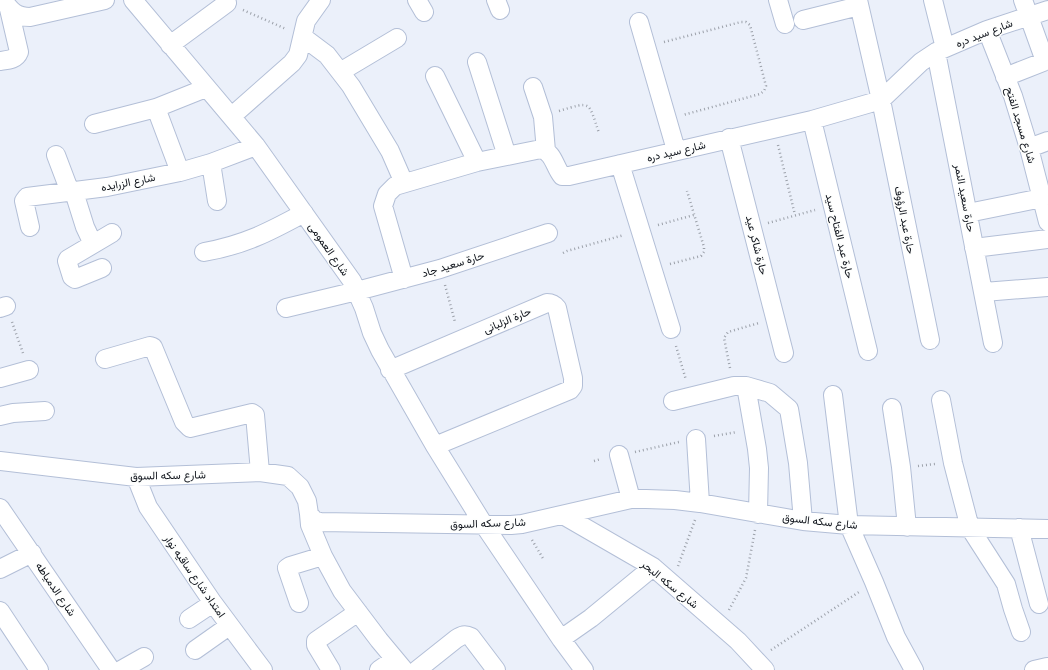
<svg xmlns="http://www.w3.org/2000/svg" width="1048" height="670" font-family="Quicksand,Vazirmatn,sans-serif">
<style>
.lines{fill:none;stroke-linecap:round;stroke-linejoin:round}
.minor-casing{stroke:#b3bfd7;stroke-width:20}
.path{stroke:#9ca1aa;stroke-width:2.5;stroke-dasharray:1 3;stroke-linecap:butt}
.minor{stroke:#fff;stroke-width:18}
.labels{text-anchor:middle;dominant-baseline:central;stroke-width:3;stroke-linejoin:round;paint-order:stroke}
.street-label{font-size:11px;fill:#0e121a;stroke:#fdfefd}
</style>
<rect width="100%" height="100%" fill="#ebf0fa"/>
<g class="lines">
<!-- minor casing -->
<g class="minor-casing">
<path id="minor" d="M3,0C11,11 16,17 30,17L105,0
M133,0L256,146L352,281L364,308L372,333L380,350L435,446L484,525L561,639L584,670
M417,0L424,12
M496,0L500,10
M778,0L785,24
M858,0L881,100L930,340
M933,0L945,48
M1023,0L1045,61
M803,20L859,6
M639,22L676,150
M987,30L1013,96L1029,148L1048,222
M303,37L327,55L351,86L390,151L404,183
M170,45L227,3L225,0
M936,52L993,343
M0,61C7,60 16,60 19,52L9,9
M477,62L507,156
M340,72L397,38
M435,76L477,162
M1005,77L1048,60
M533,87L543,117L546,151
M156,108L180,172
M232,116L292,63L298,55L306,21L321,0
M812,120L868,351
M94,124L156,108L206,88
M729,138L784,353
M1029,148L1048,141
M56,155L70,192
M211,163L217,201
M620,164L671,329
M74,192L85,227L93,244
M968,213L1042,198
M30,227L24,201L27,197L107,187L180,172L211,163L256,146
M974,248L1048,239
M204,252C244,245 269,232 304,213
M102,268L75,279L72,277L67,261L68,259L112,233
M404,279L383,206L387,194L395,186L477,162L541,149C554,153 554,166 562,176H569L812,120L881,100L921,62L936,52L987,30L1048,10
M984,292L1048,287
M0,308L6,306
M286,308L357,291L440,269L548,233
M105,359L150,346L153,347L184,422L190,428L252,413L255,415L260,472
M390,370L547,303C552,303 554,304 557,308L573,378V386L570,390L435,446
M0,378L29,370
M746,386L757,449L759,468L758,514
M833,395L849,525L874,582L896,637L914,670
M941,400L953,463L970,528L1006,584L1013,609L1021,632
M673,401L734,386H746L770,393L789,409L798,463L803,521
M892,408L901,467L907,527
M0,416L13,413L45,411
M696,439L700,503
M619,455L631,499
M0,461L136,477L260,472L288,476L300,487L307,501L309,514L314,520L320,522L511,525L522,524L631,499H646L675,500L700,503L803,521L849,525L1048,529
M136,477L148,507L213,603L263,670
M0,508L111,670
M309,514L310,525L323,556L342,591L379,640L404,670
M563,515L653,567L738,641L765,670
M1019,528L1039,604
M0,569L32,553
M299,603L287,568L290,566L323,556
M0,611L39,670
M189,619L213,603
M561,639L591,618L653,567
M195,650L229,626
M121,670L144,657
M331,670L316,645V641L358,612
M379,670L395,659
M417,670L456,639C462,635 465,634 471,637L496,670
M1034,670L1047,667"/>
</g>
<!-- path -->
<path class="path" d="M243,10L286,29
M664,42L741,22H746L750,25L766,86L764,91L760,94L683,115
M559,111C592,101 588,101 599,133
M778,145L795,215
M768,223L815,210
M658,225L694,215
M563,253L567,251L624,235
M670,264L701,256L704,252V247L687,191
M445,285L455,322
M12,322L23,353
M676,346L686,380
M730,368L724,338L728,332L759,323
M714,436L737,432
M635,452L679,442
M594,461L601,459
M918,466L935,464
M532,540L544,560
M678,566L695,520
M729,610L746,578L755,530
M771,650L859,592"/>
<!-- minor -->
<use href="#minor" class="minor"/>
</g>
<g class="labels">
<!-- street labels -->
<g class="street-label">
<text transform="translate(984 33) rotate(-21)">شارع سيد دره</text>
<text transform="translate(1021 125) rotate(73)">شارع مسجد الفتح</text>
<text transform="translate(676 151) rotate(-13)">شارع سيد دره</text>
<text transform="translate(128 182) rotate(-11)">شارع الزرايده</text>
<text transform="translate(965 198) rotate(79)">حارة سعيد النمر</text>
<text transform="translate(905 220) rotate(79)">حارة عبد الرؤوف</text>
<text transform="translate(840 236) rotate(76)">حارة عبد الفتاح سيد</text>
<text transform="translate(757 245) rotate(76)">حارة شاكر عيد</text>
<text transform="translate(329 249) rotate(55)">شارع العمومى</text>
<text transform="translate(453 264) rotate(-17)">حارة سعيد جاد</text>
<text transform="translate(507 320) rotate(-23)">حارة الزلبانى</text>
<text transform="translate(168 475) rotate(-1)">شارع سكه السوق</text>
<text transform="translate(820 521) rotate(6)">شارع سكه السوق</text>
<text transform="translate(488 523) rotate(-2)">شارع سكه السوق</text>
<text transform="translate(195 576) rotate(55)">امتداد شارع ساقيه نوار</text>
<text transform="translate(670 584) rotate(39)">شارع سكه البحر</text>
<text transform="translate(56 589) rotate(56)">شارع الدمياطه</text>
</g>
</g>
</svg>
